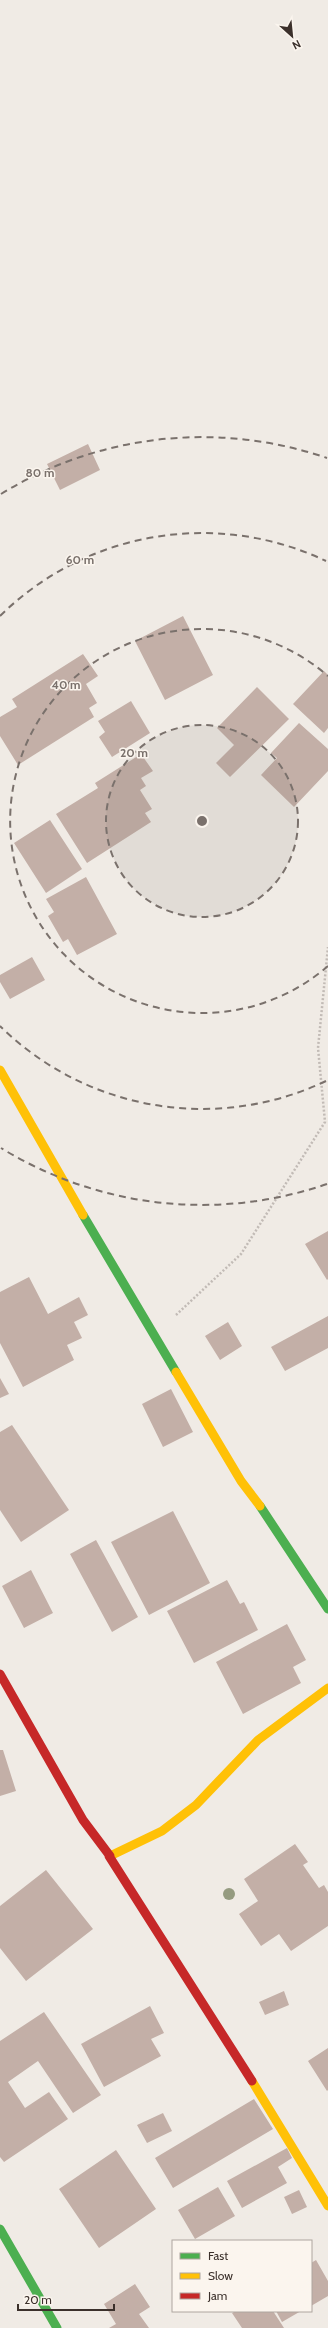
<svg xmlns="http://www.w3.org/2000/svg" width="328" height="2328" font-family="Cabin,sans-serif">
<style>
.building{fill:#c3afa7}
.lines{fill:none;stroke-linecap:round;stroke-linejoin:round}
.path{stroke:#c2bbb6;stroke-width:2.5;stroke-dasharray:2 2;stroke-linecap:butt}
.fast{stroke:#4caf50;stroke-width:9}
.slow{stroke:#ffc107;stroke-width:9}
.jam{stroke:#c62828;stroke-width:9}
.tree{fill:#959b80}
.ring{fill:none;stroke:#7a716c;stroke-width:2;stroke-dasharray:7 5}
.centre{fill:#7a716c;stroke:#fbf5ee;stroke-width:2}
.ring-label{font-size:12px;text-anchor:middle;font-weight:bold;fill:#7a716c;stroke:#fbf5ee;stroke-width:3;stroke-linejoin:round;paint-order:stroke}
</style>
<rect width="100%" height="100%" fill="#f0ebe5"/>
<!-- building -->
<path class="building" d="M88,444L100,470L60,490L47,464Z
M183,616L213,675L165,700L135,641Z
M83,654L98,676L86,684L97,703L89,708L94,717L18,765L0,736V717L17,707L12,699Z
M324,671L328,675V728L324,733L293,704Z
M257,687L289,719L230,777L216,763L234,745L217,728Z
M131,701L150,733L112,757L99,737L105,732L98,721Z
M299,723L328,749V771L294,807L261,775L277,758L271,753Z
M141,754L153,771L141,778L146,786L140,790L152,809L145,813L151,822L87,863L56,814L98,788L95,783Z
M50,820L82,869L46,893L14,843Z
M86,877L117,934L77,955L68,939L63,942L48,916L54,912L46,899Z
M32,957L45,980L10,999L0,982V975Z
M328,1231V1279L327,1280L305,1244Z
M29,1277L48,1314L79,1297L88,1315L74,1322L82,1338L67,1345L74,1360L23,1387L0,1343V1292Z
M328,1316V1348L285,1371L271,1347Z
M228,1322L242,1346L220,1360L205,1336Z
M0,1378L9,1394L0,1398Z
M171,1389L193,1432L163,1447L142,1404Z
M12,1425L69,1510L21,1542L0,1510V1432Z
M173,1511L210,1583L149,1615L111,1542Z
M96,1540L138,1617L112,1632L70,1554Z
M31,1570L53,1613L24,1628L2,1586Z
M227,1580L240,1604L244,1602L258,1630L194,1663L167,1611Z
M287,1624L306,1660L293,1667L301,1683L243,1714L216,1662Z
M0,1750H3L16,1791L0,1796Z
M295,1844L308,1862L303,1865L319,1888L324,1885L328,1892V1926L291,1951L279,1934L261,1946L239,1914L258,1901L244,1879Z
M46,1870L93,1929L26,1981L0,1948V1906Z
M284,1991L289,2005L265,2015L259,2002Z
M150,2006L164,2033L151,2039L161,2056L104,2087L81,2044Z
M44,2012L101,2095L73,2113L38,2061L8,2082L25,2108L49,2092L68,2119L4,2162L0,2157V2041Z
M328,2048V2090L327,2091L308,2061Z
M254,2099L273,2129L173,2188L155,2158Z
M163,2113L172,2131L147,2143L137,2125Z
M287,2148L292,2158L278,2167L287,2183L242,2208L227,2181Z
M116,2150L156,2209L99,2248L59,2189Z
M218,2187L235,2216L195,2239L178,2210Z
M299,2190L307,2207L292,2214L284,2197Z
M316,2260L328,2281V2296L311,2306V2263Z
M135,2284L150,2307L139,2314L149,2328H109L116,2324L104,2304Z
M236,2311H273L284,2328H242L232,2313Z
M276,2311H301L282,2322Z"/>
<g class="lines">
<!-- path -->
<path class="path" d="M176,1315L241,1254L325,1122L318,1048L328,947"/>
<!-- fast -->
<path class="fast" d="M83,1215L176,1372
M260,1506L328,1609
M0,2229L57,2328"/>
<!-- slow -->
<path class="slow" d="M0,1070L83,1215
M176,1372L241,1481L260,1506
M110,1856L162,1831L196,1805L258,1740L328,1688
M252,2081L328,2206"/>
<!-- jam -->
<path class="jam" d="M0,1674L83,1820L110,1856
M109,1856L252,2081"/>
</g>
<!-- trees -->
<circle class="tree" cx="229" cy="1894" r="6"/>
<!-- distance rings -->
<circle cx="202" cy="821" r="96" fill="#7a716c" fill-opacity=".12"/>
<g class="ring">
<circle cx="202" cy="821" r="96"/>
<path d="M328 966A192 192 0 1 1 328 676"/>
<path d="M326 1081A288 288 0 0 1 0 1026M0 616A288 288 0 0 1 326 561"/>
<path d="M327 1184A384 384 0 0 1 1 1148M1 494A384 384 0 0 1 327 458"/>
</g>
<circle cx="202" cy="821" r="6" class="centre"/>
<g class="ring-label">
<text x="40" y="477">80 m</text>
<text x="80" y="564">60 m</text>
<text x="66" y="689">40 m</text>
<text x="134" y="757">20 m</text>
</g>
<!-- legend -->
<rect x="172" y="2240" width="140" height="72" fill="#fbf5ee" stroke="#aea6a0"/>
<rect x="180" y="2253" width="20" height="6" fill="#4caf50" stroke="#aea6a0"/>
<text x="208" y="2260" font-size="12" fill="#3b302b">Fast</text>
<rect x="180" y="2273" width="20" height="6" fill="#ffc107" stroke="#aea6a0"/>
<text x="208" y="2280" font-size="12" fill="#3b302b">Slow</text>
<rect x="180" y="2293" width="20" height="6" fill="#c62828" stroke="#aea6a0"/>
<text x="208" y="2300" font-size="12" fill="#3b302b">Jam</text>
<!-- north arrow -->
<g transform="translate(292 36) rotate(153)" stroke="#fbf5ee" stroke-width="3" paint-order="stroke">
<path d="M0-3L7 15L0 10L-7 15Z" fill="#3b302b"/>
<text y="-6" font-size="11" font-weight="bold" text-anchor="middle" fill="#3b302b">N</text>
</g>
<!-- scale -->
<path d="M18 2304v6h96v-6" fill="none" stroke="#3b302b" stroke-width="2"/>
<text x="24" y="2304" font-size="12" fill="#3b302b" stroke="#fbf5ee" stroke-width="3" paint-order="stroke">20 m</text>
</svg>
